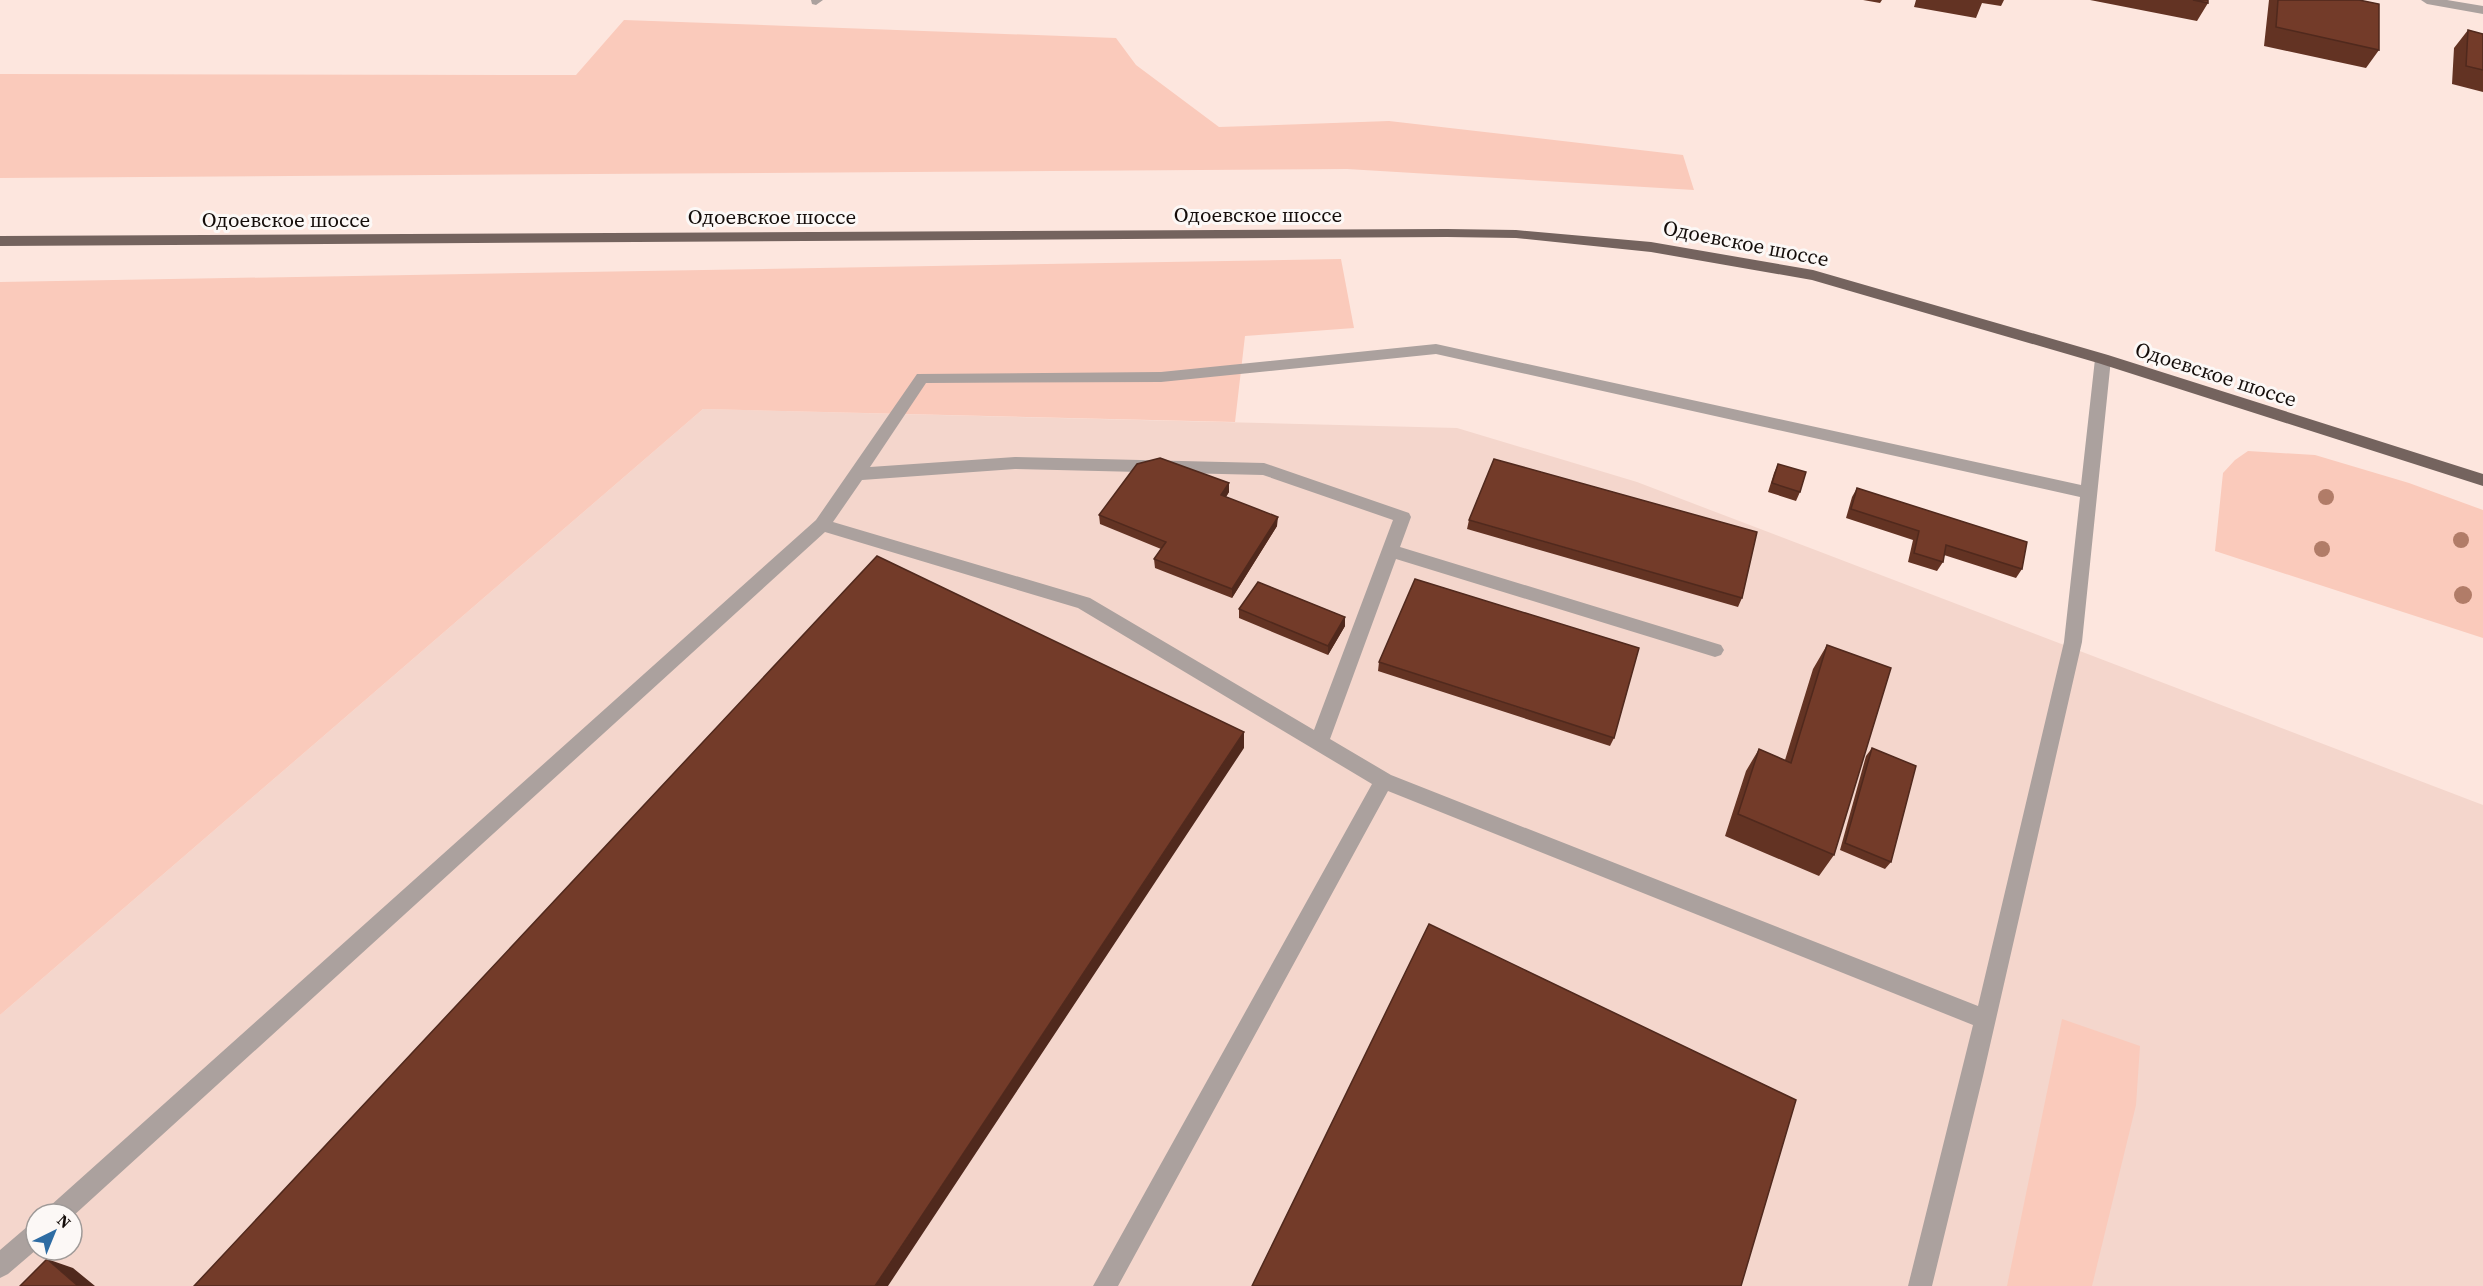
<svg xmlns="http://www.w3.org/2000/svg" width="2483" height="1286" font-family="'Source Serif 4',serif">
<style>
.built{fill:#f4d6cc;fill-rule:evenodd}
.green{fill:#facabb}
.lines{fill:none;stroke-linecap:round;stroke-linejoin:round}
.minor{fill:#aba19e;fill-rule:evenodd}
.major{fill:#74635e;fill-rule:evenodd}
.tree{fill:#b17c68}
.wall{fill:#633323}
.shaded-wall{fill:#50291d}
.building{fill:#733b29;stroke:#50291d;stroke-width:1.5}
.labels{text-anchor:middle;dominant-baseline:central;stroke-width:6;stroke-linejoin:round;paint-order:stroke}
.street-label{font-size:21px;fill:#140d0a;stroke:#fcf8f6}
</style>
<rect width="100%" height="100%" fill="#fde6de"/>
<!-- built -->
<path class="built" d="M703,409L1457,428L1637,482L2483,805V1286H0V1015ZM36,1214H72V1250H36Z"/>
<!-- green -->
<path class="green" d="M624,20L1116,38L1136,65L1219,127L1389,121L1683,155L1694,190L1347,169L0,178V74L576,75Z
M1341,259L1354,328L1245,336L1235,422L703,409L0,1015V282Z
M2248,451L2315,455L2409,483L2483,510V638L2215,551L2223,473L2235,460Z
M2062,1019L2140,1046L2136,1105L2092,1286H2007Z"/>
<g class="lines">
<!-- minor -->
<path class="minor" d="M811,0H823L816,5L812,4Z
M2421,0H2447L2483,6V14L2427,4Z
M1436,344L2081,485L2095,359L2103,354L2111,359L2082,642L1983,1076L1932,1286H1908L1973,1025L1388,791L1118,1286H1093L1372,784L1078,608L825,532L72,1217V1214H46L50,1206L816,520L917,374L1161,372ZM1436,354L2080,497L2064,642L1978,1006L1391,775L1330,739L1396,559L1715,657L1721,655L1724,650L1721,645L1400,547L1411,517L1409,513L1264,463L1015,457L870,467L926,383L1161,382ZM1015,469L1263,475L1393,520L1314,730L1090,598L833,522L862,480Z
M36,1222V1250L8,1274L0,1278V1250L28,1226Z"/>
<!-- major -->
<path class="major" d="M1447,229L1516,230L1651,242L1813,270L2108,355L2483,474V486L2098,363L1812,280L1651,252L1516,238L1447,237L0,246V236Z"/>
</g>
<!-- trees -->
<g class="tree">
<circle cx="2326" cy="497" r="8"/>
<circle cx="2461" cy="540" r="8"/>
<circle cx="2322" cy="549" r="8"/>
<circle cx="2463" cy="595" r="9"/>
</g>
<!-- wall -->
<path class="wall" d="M1863,0H1882L1880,3Z
M1916,0H2004L2001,6L1982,3L1976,18L1914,7Z
M2090,0H2208V3L2197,21Z
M2269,0H2359L2379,50L2366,68L2264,46Z
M2468,30L2483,34V92L2452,84L2454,48Z
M1778,464L1800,492L1796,501L1768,492L1774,473Z
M1857,488L2022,569L2016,578L1944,555L1943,562L1937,571L1908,562L1913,540L1846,518L1852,497Z
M1229,492L1226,497L1277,526L1232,598L1155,568L1154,559L1161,549L1100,524L1099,515Z
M1469,520L1742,598L1738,607L1467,529Z
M1239,609L1345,617V626L1328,655L1239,618Z
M1827,645L1834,855L1819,876L1725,836L1746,771L1759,749L1785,760L1813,669Z
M1379,662L1614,738L1610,746L1378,671Z
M1872,748L1891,862L1885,869L1840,850L1866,756Z"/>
<!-- shaded-wall -->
<path class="shaded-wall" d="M1229,483V492L1221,504V495Z
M1278,517L1277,526L1232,598V589Z
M1345,617V626L1328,655V646Z
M1244,732V748L888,1286H875Z
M47,1259L73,1268L95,1286H78Z"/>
<!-- building -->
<path class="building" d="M2193,0H2208V3Z
M2278,0H2359L2379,4V50L2276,27Z
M2468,30L2483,34V70L2466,66Z
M1160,458L1229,483L1221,495L1278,517L1232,589L1154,559L1166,542L1099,515L1137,464Z
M1494,459L1757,532L1742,598L1469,520Z
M1778,464L1806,472L1800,492L1772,483Z
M1857,488L2027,542L2022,569L1946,545L1943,562L1914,553L1919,531L1851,509Z
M877,556L1244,732L875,1286H194Z
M1415,579L1639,648L1614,738L1379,662Z
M1258,582L1345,617L1328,646L1239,609Z
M1827,645L1891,668L1834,855L1738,814L1759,749L1791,763Z
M1872,748L1916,766L1891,862L1845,843Z
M1429,924L1796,1100L1741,1286H1252Z
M47,1259L78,1286H20Z"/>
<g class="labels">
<!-- street labels -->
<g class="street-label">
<text x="1258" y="214">Одоевское шоссе</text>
<text x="772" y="216">Одоевское шоссе</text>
<text x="286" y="219">Одоевское шоссе</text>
<text transform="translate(1746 243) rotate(11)">Одоевское шоссе</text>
<text transform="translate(2216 374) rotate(18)">Одоевское шоссе</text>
</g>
</g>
<!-- north arrow -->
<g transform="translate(54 1232) rotate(43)"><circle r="28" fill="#fcf8f6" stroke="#9f9a98" stroke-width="1.5"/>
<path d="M0-4.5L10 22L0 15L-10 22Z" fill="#2e6ca3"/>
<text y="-9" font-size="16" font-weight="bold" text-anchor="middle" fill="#140d0a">N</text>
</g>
</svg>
